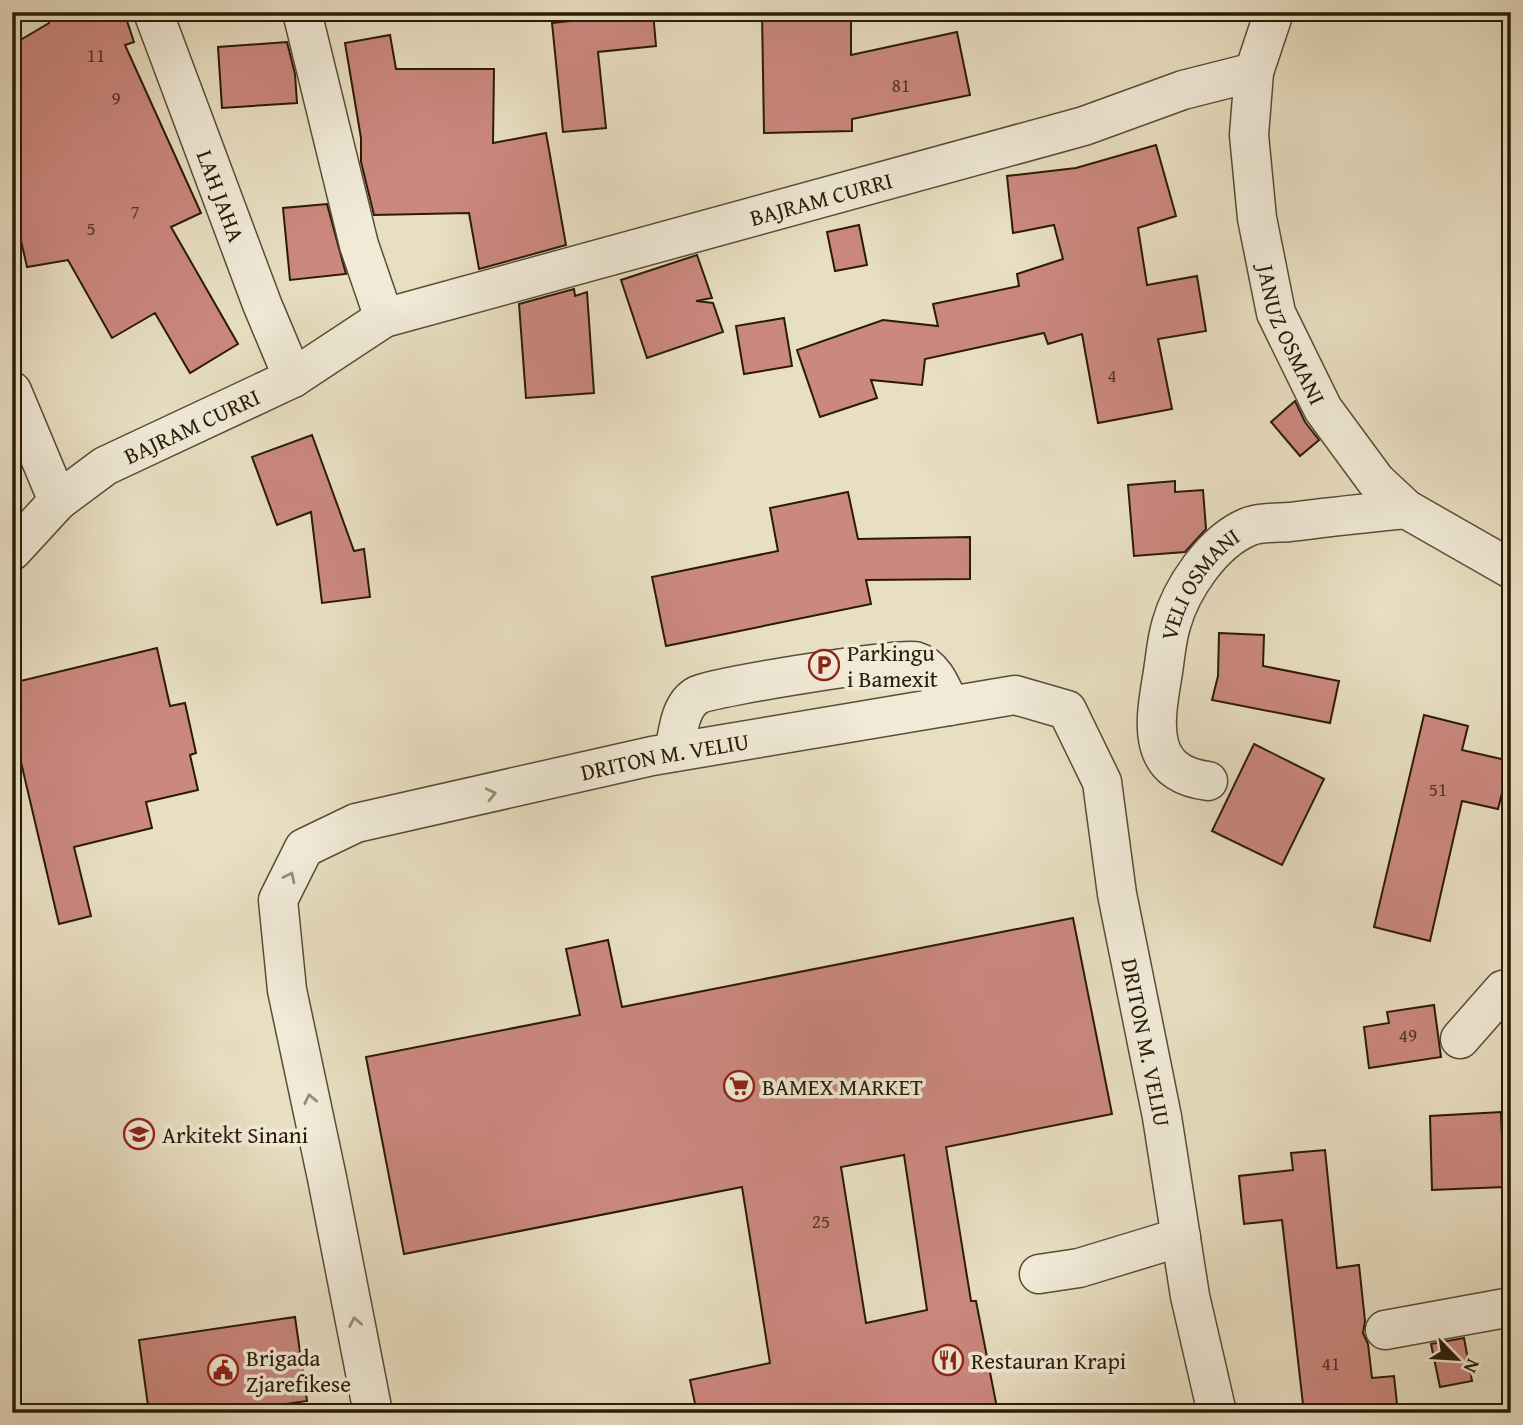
<svg xmlns="http://www.w3.org/2000/svg" width="1523" height="1425" font-family="'Gentium Book Plus',serif">
<style>
.building{fill:#cb887f;stroke:#2a1b06;stroke-width:2;fill-rule:evenodd}
.lines{fill:none;stroke-linecap:round;stroke-linejoin:round}
.minor-casing{stroke:#5a4c35;stroke-width:41}
.minor{stroke:#f0ead7;stroke-width:38}
.oneway{stroke:#978d79}
.labels{text-anchor:middle;dominant-baseline:central;stroke-width:7;stroke-linejoin:round;paint-order:stroke}
.number-label{font-size:19px;fill:#523624}
.street-label{font-size:23px;fill:#2a1b06;stroke:#f0ead7}
.poi-label{font-size:23px;fill:#2a1b06;stroke:#f0ead7;text-anchor:start}
</style>
<rect width="100%" height="100%" fill="#e8dec1"/>
<filter id="stains"><feTurbulence type="fractalNoise" baseFrequency=".00286" numOctaves="4"/><feColorMatrix values="0 0 0 0 .2 0 0 0 0 .09 0 0 0 0 .02 0 0 0 .5 -.17"/></filter>
<radialGradient id="worn" r=".72"><stop offset=".6" stop-color="#630" stop-opacity="0"/><stop offset="1" stop-color="#630" stop-opacity=".3"/></radialGradient>
<!-- building -->
<path class="building" d="M46,12H124L134,42L125,45L201,213L171,227L238,344L190,373L155,313L112,338L68,260L27,267L12,201V45L49,23Z
M653,12L656,46L598,52L606,128L563,132L552,23Z
M762,12H851V55L957,32L970,95L852,119V131L764,133Z
M390,35L396,69H494L493,143L546,133L566,245L479,269L469,213L374,215L361,162V138L345,43Z
M287,42L295,74L297,103L222,108L218,47Z
M1156,145L1176,216L1138,228L1147,285L1197,276L1206,331L1158,339L1172,409L1098,423L1082,334L1048,344L1044,333L925,359L922,385L871,380L877,398L820,417L797,350L883,320L938,326L933,304L1019,286L1017,274L1063,259L1054,225L1013,233L1007,176L1076,168Z
M327,204L346,274L290,280L283,208Z
M859,225L867,265L835,271L827,232Z
M697,255L712,298L696,301L713,303L723,332L647,358L621,280Z
M574,289L575,296L587,292L594,393L526,398L519,304Z
M784,318L792,366L744,374L736,326Z
M1295,401L1305,422L1319,440L1300,456L1271,422Z
M312,435L354,551L364,549L370,597L322,603L311,512L277,525L252,457Z
M1175,481V492L1203,490L1206,529L1185,552L1134,556L1128,485Z
M848,492L858,539L970,537V579L866,580L871,604L666,646L652,577L778,551L770,508Z
M1219,633L1264,635L1263,666L1339,681L1330,723L1212,700L1218,676Z
M157,648L170,706L185,703L196,753L190,755L198,790L146,802L152,828L74,847L91,916L59,924L12,724V683Z
M1424,715L1468,726L1462,750L1510,761L1498,809L1462,801L1430,941L1374,927Z
M1254,744L1324,779L1282,865L1212,831Z
M1073,918L1112,1114L946,1147L971,1301H976L998,1413H697L690,1380L770,1363L742,1187L404,1254L366,1057L580,1015L566,949L608,940L622,1007ZM904,1155L927,1310L866,1323L841,1167Z
M1434,1005L1441,1057L1369,1068L1364,1027L1389,1023L1387,1012Z
M1501,1112L1504,1187L1432,1190L1430,1116Z
M1325,1150L1337,1268L1359,1265L1365,1321L1363,1333L1368,1344L1372,1378L1394,1376L1398,1413H1304L1282,1220L1244,1224L1239,1176L1293,1170L1291,1153Z
M295,1317L307,1401L223,1413H149L139,1340Z
M1464,1338L1472,1381L1440,1387L1431,1344Z"/>
<g class="lines">
<!-- minor casing -->
<g class="minor-casing">
<g id="minor">
<path id="s1" d="M153,12L262,304L293,378"/>
<path d="M302,12L359,245L384,318"/>
<path id="s2" d="M1274,12L1254,72L1249,135L1257,218L1276,313L1323,409L1376,481L1406,509L1511,569"/>
<path d="M12,391L58,501"/>
<path id="s3" d="M12,551L58,501L105,466L293,378L384,318L1084,126L1183,90L1254,72"/>
<path d="M674,752C678,734 679,705 698,695C712,687 901,657 915,661C935,667 942,689 950,706"/>
<path id="s4" d="M1208,781C1147,773 1154,725 1162,678C1165,661 1166,642 1171,625C1181,589 1212,542 1248,527C1259,522 1277,523 1290,522C1329,517 1368,513 1406,509"/>
<path d="M1460,1039L1503,990L1511,988"/>
<path d="M1039,1274L1079,1268L1181,1237"/>
<path d="M1385,1330L1511,1307"/>
<path id="s5" d="M373,1413L327,1178L287,990L278,900L304,848L356,823L652,756L1015,695L1067,710L1102,782L1117,894L1162,1117L1190,1296L1217,1413"/>
</g>
</g>
<!-- minor -->
<use href="#minor" class="minor"/>
</g>
<!-- one-way arrows -->
<defs><path id="oneway-chevron" d="M-2-3.5L2.5 0L-2 3.5" fill="none" stroke-width="1.6" stroke-linecap="round" stroke-linejoin="round" transform="scale(1.75)"/></defs>
<g class="oneway">
<use href="#oneway-chevron" transform="translate(491 794) rotate(-13)"/>
<use href="#oneway-chevron" transform="translate(290 877) rotate(-64)"/>
<use href="#oneway-chevron" transform="translate(310 1099) rotate(-102)"/>
<use href="#oneway-chevron" transform="translate(355 1322) rotate(-101)"/>
</g>
<!-- icons -->
<defs>
<g id="parking-ring" transform="scale(1.575)"><circle r="9.5" fill="#f0ead7" stroke="#8f2418" stroke-width="1.5"/><path d="M-3.5-5.5H1a3.5 3.5 0 0 1 0 7H-1V5.5H-3.5ZM-1-3.4V-.6H.8a1.4 1.4 0 0 0 0-2.8Z" fill="#8f2418"/></g>
<g id="supermarket-ring" transform="scale(1.575)"><circle r="9.5" fill="#f0ead7" stroke="#8f2418" stroke-width="1.5"/><path d="M-6-5.5h2.5l.6 2H6L4.5 2H-2.5L-4.4-4H-6ZM-1.5 3.2a1.3 1.3 0 1 0 .1 0ZM3 3.2a1.3 1.3 0 1 0 .1 0Z" fill="#8f2418"/></g>
<g id="school-ring" transform="scale(1.575)"><circle r="9.5" fill="#f0ead7" stroke="#8f2418" stroke-width="1.5"/><path d="M0-5L7-2L0 1L-7-2ZM-4 1L0 2.5L4 1V4Q0 6-4 4Z" fill="#8f2418"/></g>
<g id="restaurant-ring" transform="scale(1.575)"><circle r="9.5" fill="#f0ead7" stroke="#8f2418" stroke-width="1.5"/><path d="M-5-6h1v4h1v-4h1v4h1v-4h1v5L-1.5 .5V6h-2V.5L-5-1ZM5-6V6H3V1.5H1.5Q1.5-4 5-6Z" fill="#8f2418"/></g>
<g id="civic-ring" transform="scale(1.575)"><circle r="9.5" fill="#f0ead7" stroke="#8f2418" stroke-width="1.5"/><path d="M-.6-6.5H3V-4.5H.6V-3L4-1V1h2V6H-6V1h2V-1L-.6-3ZM-1.2 2.5V6h2.4V2.5Z" fill="#8f2418"/></g>
</defs>
<g fill-rule="evenodd">
<use href="#parking-ring" x="824" y="665"/>
<use href="#supermarket-ring" x="739" y="1086"/>
<use href="#school-ring" x="139" y="1134"/>
<use href="#restaurant-ring" x="948" y="1360"/>
<use href="#civic-ring" x="223" y="1370"/>
</g>
<g class="labels">
<!-- number labels -->
<g class="number-label">
<text x="96" y="55">11</text>
<text x="901" y="85">81</text>
<text x="116" y="98">9</text>
<text x="135" y="211">7</text>
<text x="91" y="228">5</text>
<text x="1112" y="375">4</text>
<text x="1438" y="789">51</text>
<text x="1408" y="1035">49</text>
<text x="821" y="1221">25</text>
<text x="1331" y="1363">41</text>
</g>
<!-- street labels -->
<g class="street-label">
<text stroke="none"><textPath href="#s1" startOffset="196">LAH JAHA</textPath></text>
<text stroke="none"><textPath href="#s3" startOffset="896">BAJRAM CURRI</textPath></text>
<text stroke="none"><textPath href="#s2" startOffset="332">JANUZ OSMANI</textPath></text>
<text stroke="none"><textPath href="#s3" startOffset="222">BAJRAM CURRI</textPath></text>
<text stroke="none"><textPath href="#s4" startOffset="236">VELI OSMANI</textPath></text>
<text stroke="none"><textPath href="#s5" startOffset="954">DRITON M. VELIU</textPath></text>
<text stroke="none"><textPath href="#s5" startOffset="1708">DRITON M. VELIU</textPath></text>
</g>
<!-- poi labels -->
<g class="poi-label">
<text x="847" y="652">Parkingu<tspan x="847" dy="26">i Bamexit</tspan></text>
<text x="762" y="1086">BAMEX MARKET</text>
<text x="162" y="1134">Arkitekt Sinani</text>
<text x="246" y="1357">Brigada<tspan x="246" dy="26">Zjarefikese</tspan></text>
<text x="971" y="1360">Restauran Krapi</text>
</g>
</g>
<!-- margin -->
<rect width="1523" height="1425" fill="none" stroke="#e8dec1" stroke-width="42"/>
<rect x="14" y="14" width="1495" height="1397" fill="none" stroke="#2a1b06" stroke-width="3.5"/>
<rect x="21" y="21" width="1481" height="1383" fill="none" stroke="#2a1b06" stroke-width="2"/>
<!-- north arrow -->
<g transform="translate(1457 1359) rotate(115)" stroke="#f0ead7" stroke-width="5" paint-order="stroke">
<path d="M0-5L12 26L0 18L-12 26Z" fill="#2a1b06"/>
<text y="-10" font-size="19" font-weight="bold" text-anchor="middle" fill="#2a1b06">N</text>
</g>
<rect width="100%" height="100%" filter="url(#stains)"/>
<rect width="100%" height="100%" fill="url(#worn)"/>
</svg>
